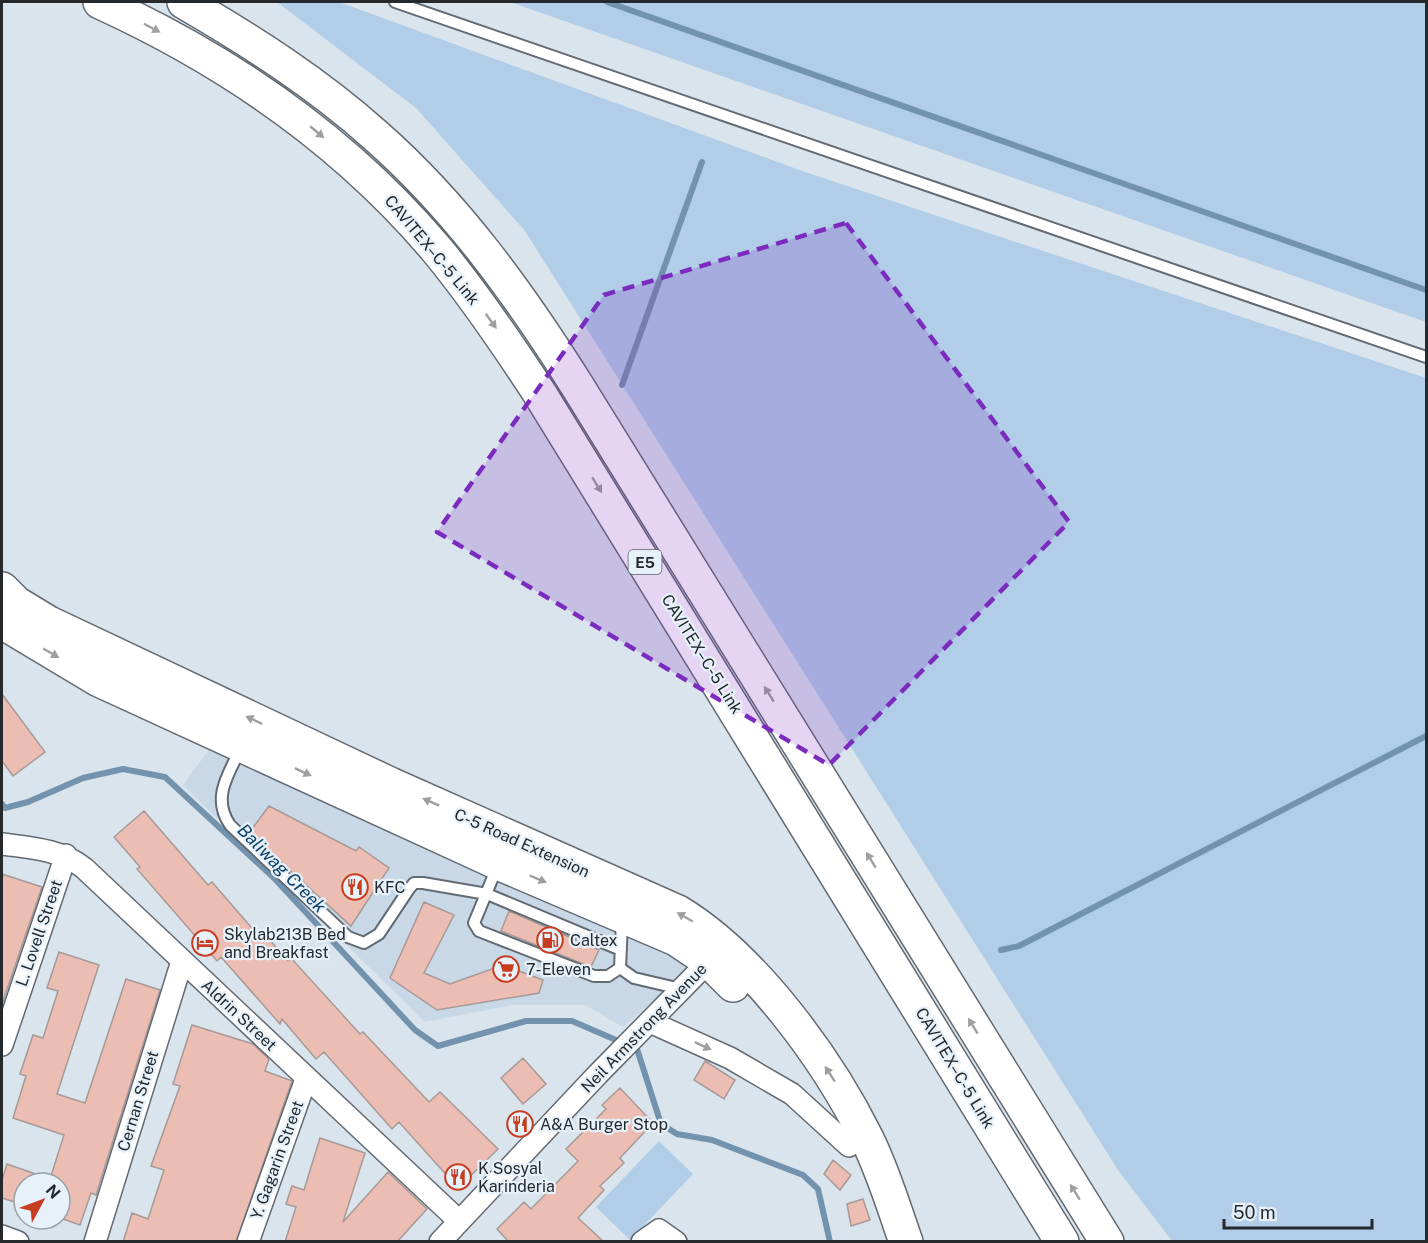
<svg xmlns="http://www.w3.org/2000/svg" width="1428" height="1243" font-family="'Public Sans',sans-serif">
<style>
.built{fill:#c9d8e7}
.green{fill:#b1cde7}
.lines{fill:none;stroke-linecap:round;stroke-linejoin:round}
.stream{stroke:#7392ae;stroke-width:6}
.building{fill:#ecbeb3;stroke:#a79996;stroke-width:1.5}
.lane-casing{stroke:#626a73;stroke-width:14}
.street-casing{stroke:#626a73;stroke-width:24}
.primary-casing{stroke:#626a73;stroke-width:36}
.highway-casing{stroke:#626a73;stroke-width:36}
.lane{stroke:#fff;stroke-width:10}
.street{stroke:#fff;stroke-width:21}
.primary{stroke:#fff;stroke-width:33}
.highway{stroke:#fff;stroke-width:33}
.oneway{fill:#9d9fa0}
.marked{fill:#7b2cbf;fill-opacity:0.2;stroke:#7b2cbf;stroke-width:4.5;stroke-dasharray:12 8;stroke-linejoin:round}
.labels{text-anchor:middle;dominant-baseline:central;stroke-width:4.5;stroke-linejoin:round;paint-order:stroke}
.shield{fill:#e7f1fa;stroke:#5f656a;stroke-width:1.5}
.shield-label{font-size:15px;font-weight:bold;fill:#25292c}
.street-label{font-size:16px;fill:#25292c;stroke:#e7f1fa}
.poi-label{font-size:16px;fill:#25292c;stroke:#e7f1fa;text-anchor:start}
.water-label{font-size:18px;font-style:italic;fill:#0d3f67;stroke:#e7f1fa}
</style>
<rect width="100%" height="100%" fill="#dae4ed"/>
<!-- built -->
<path class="built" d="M211,747L699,961L623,1027L585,1005H512L425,1022L183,785Z"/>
<!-- green -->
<path class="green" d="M277,2H339L805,172L1426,378V1241H1172L1118,1170L525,231L416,108Z
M510,2H1426V322Z
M659,1141L693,1174L630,1240L596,1207Z"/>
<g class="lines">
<!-- stream -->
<path class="stream" d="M607,2L1426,290
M622,385L702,162
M2,804L5,808L28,802L83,778L123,769L165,777L274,878L415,1030L438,1046L526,1021H572L623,1043
M1001,950L1019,946L1426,736
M632,1047L637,1049L661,1124L677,1134L712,1140L803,1175L818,1189L830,1242"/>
</g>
<!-- building -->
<path class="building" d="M2,694L45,752L13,776L2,761Z
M269,806L356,851L359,847L389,868L351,926L249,833Z
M144,811L208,885L212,882L257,934L262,931L288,961L291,958L360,1034L363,1032L429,1102L440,1092L498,1149L458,1188L399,1122L392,1129L324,1052L316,1059L282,1019L280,1024L221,957L217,961L137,869L140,867L114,837Z
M2,874L42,887L2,1004Z
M424,902L454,915L424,973L450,984L503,965L543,980L539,993L437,1010L390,978Z
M509,911L599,950L591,967L501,931Z
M59,952L99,965L57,1094L85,1103L126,979L160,990L96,1195L91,1193L80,1225L60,1218V1183H24V1205L2,1198V1180L7,1164L50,1179L64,1135L13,1118L26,1076L20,1074L33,1035L43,1038L58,991L47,988Z
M192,1025L253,1044L269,1059L265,1071L292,1081L236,1242H123L132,1213L148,1219L164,1170L151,1166L180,1086L173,1084Z
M523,1058L546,1084L523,1104L501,1078Z
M705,1061L735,1080L724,1099L694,1080Z
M620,1088L653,1123L620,1158L624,1163L600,1186L604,1190L578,1218L604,1242H509L497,1229L524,1202L531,1209L578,1161L566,1149L606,1109L602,1105Z
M320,1138L365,1153L343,1222L388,1172L427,1209L397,1242H285L296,1207L286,1204L292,1186L304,1190Z
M833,1160L851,1175L840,1190L824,1174Z
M863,1199L870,1220L851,1226L847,1204Z"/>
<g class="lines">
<!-- lane casing -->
<g class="lane-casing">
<path id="lane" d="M395,2L1426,357
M240,750C227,776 212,799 230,825L348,937L364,943L379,934L409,889L414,883H423L487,894L621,950
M498,865L474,923L479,931L594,976H608L620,968L622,921
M620,968L634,978L681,989"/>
</g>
<!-- street casing -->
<g class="street-casing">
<path id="street" d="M2,844C32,848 59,849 84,868L459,1221
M650,1022L730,1058L792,1094L849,1146
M2,1045L66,855
M2,1236L18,1242
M95,1242L182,961
M248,1242L306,1079
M440,1242L598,1074L716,954
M642,1242L659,1230L676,1242"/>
</g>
<!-- primary casing -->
<g class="primary-casing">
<path id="primary" d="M2,589L16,603L49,623L390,784L678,912C754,958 828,1060 867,1139C883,1171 894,1208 906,1242
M2,622L99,680L498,863L676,939L709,961L733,985"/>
</g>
<!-- highway casing -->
<g class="highway-casing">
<path id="highway" d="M100,2C229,61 345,141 437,250C475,296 508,345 540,394L1062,1242
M184,2C251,41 317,83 375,135C457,207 520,295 578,387L1107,1242"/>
</g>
<!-- lane -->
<use href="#lane" class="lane"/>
<!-- street -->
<use href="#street" class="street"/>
<!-- primary -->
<use href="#primary" class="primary"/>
<!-- highway -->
<use href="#highway" class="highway"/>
</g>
<!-- one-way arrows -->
<defs><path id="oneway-solid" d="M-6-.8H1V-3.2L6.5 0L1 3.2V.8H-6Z" transform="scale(1.5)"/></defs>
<g class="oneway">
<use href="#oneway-solid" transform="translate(152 28) rotate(28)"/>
<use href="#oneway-solid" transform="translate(317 132) rotate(40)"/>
<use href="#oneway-solid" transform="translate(491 321) rotate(54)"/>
<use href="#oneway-solid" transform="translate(597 485) rotate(58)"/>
<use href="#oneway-solid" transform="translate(51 653) rotate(30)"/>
<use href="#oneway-solid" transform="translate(769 694) rotate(-122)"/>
<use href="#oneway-solid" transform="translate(254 720) rotate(-155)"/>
<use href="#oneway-solid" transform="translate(303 772) rotate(25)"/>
<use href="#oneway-solid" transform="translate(431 802) rotate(-156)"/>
<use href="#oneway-solid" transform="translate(871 860) rotate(-121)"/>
<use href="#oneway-solid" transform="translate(538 879) rotate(23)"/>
<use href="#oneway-solid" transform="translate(685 917) rotate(-150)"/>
<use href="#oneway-solid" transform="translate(973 1026) rotate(-121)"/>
<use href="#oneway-solid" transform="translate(703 1046) rotate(25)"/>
<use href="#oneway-solid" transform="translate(830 1074) rotate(-123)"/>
<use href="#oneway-solid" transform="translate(1075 1192) rotate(-122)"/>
</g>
<!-- marked area -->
<path class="marked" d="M846,223L1069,522L829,765L437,532L604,295Z"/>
<!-- icons -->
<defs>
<g id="restaurant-ring" transform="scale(1.35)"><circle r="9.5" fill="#e7f1fa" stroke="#c83d20" stroke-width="1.5"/><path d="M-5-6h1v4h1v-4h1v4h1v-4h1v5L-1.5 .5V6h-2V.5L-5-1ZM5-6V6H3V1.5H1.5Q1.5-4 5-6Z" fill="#c83d20"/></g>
<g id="fuel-ring" transform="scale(1.35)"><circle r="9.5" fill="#e7f1fa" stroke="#c83d20" stroke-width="1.5"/><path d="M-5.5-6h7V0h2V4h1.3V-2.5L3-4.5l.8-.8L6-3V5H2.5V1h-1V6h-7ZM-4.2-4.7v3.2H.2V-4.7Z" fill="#c83d20"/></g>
<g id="hotel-ring" transform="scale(1.35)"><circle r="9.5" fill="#e7f1fa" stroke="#c83d20" stroke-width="1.5"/><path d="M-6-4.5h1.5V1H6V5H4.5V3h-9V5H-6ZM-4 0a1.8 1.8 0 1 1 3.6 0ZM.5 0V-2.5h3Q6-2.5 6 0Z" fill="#c83d20"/></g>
<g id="supermarket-ring" transform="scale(1.35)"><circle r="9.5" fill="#e7f1fa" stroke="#c83d20" stroke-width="1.5"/><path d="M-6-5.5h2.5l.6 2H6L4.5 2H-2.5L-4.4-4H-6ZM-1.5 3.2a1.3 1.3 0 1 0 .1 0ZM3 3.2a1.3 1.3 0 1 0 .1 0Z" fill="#c83d20"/></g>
</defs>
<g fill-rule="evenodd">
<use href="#restaurant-ring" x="355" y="887"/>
<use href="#fuel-ring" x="550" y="940"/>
<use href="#hotel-ring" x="205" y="943"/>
<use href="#supermarket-ring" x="506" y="969"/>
<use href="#restaurant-ring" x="520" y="1124"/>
<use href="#restaurant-ring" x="458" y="1177"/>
</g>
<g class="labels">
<!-- shield labels -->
<rect class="shield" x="628.5" y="550" width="33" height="24" rx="4.5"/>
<g class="shield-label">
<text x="645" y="562">E5</text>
</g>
<!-- street labels -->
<g class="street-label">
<text transform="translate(432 250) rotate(50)">CAVITEX–C-5 Link</text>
<text transform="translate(702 654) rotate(58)">CAVITEX–C-5 Link</text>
<text transform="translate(522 843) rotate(24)">C-5 Road Extension</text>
<text transform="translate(39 933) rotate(-71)">L. Lovell Street</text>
<text transform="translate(239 1015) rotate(43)">Aldrin Street</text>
<text transform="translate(644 1028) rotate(-46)">Neil Armstrong Avenue</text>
<text transform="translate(955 1068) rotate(59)">CAVITEX–C-5 Link</text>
<text transform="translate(138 1101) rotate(-73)">Cernan Street</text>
<text transform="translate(277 1160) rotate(-70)">Y. Gagarin Street</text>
</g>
<!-- poi labels -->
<g class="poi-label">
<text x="374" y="887">KFC</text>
<text x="224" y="934">Skylab213B Bed<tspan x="224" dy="18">and Breakfast</tspan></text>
<text x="570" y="940">Caltex</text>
<text x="526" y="969">7-Eleven</text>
<text x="540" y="1124">A&amp;A Burger Stop</text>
<text x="478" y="1168">K Sosyal<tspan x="478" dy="18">Karinderia</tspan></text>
</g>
<!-- water labels -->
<g class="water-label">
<text transform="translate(282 868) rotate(45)">Baliwag Creek</text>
</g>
</g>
<!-- border -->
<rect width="1428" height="1243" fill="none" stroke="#25292c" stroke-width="6"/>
<!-- north arrow -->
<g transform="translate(42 1201) rotate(49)"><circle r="28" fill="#e7f1fa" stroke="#99a1a8" stroke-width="1.5"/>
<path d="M0-4.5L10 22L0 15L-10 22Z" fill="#c83d20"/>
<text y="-9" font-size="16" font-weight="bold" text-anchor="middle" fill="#25292c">N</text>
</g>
<!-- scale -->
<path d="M1224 1219v9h148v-9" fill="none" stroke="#25292c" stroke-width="3"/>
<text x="1233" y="1219" font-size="18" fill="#25292c" stroke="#e7f1fa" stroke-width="4.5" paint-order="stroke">50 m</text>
</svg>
